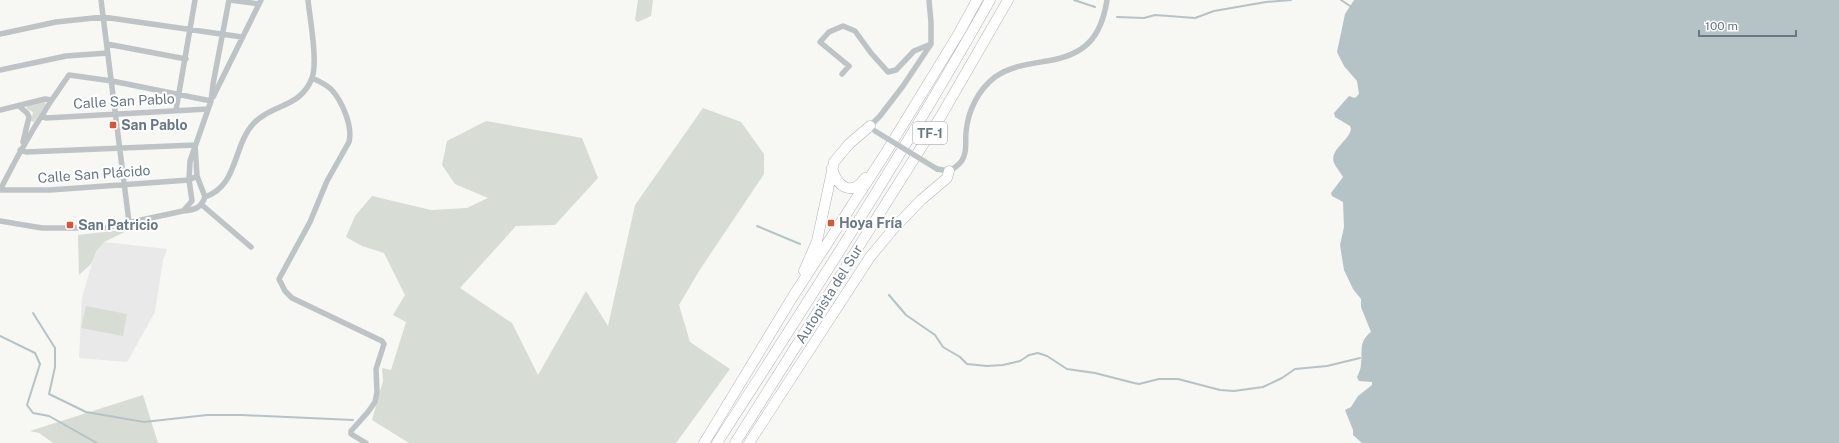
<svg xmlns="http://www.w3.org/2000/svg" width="1839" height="443" font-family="'Public Sans',sans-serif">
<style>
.built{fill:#e8e9e8}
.green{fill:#d7dcd4}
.water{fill:#b6c3c6}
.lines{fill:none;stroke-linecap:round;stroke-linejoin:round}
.stream{stroke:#b6c3c6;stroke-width:2}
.motorway-casing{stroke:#b2b6b9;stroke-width:11}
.minor{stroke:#bec3c6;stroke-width:5.5}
.motorway{stroke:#fff;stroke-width:10}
.minor-bridge{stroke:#bec3c6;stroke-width:5.5}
.poi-dot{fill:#d95533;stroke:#fff;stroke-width:1.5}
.labels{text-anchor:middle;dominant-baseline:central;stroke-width:4;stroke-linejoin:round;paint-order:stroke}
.shield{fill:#fff;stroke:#95a0a9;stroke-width:1}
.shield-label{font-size:13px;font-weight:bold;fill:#687884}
.street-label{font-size:14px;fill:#687884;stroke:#fff}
.poi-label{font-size:14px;font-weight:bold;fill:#687884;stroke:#fff;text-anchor:start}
</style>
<rect width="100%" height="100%" fill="#f7f7f4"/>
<!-- built -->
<path class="built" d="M104,242L167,249L163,260L155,312L127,362L79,358L82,298L94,256Z"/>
<!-- green -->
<path class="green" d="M638,0H653L651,16L638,22L635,20Z
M44,101L46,104L34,122L31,121L33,112L27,109V106Z
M703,108L741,122L764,154V174L699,271L679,305L690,342L730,369L676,443H409L372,420L383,381L382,368L391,370L406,322L393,315L405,295L384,253L362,246L346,237L355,216L372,196L431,210L467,208L488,198L455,184L442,165L447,141L486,121L582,138L598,178L555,225L516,226L460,288L512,323L538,375L586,291L608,326L635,205Z
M131,229L104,242L96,252L91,264L79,275L78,235Z
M86,306L127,314L123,336L81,328Z
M143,395L158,443H53L39,433L30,431Z"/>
<!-- water -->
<path class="water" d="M1354,0H1839V443H1362L1353,435V430L1345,410L1351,407L1358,396L1372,385V382L1359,381L1357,377C1359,373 1361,368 1361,364C1363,351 1358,342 1371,332L1361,307V299L1353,289L1344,270L1340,245L1344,227L1343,202L1332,196L1331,193L1343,177C1340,172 1336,167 1334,163C1329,150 1349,141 1351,129L1350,126L1335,117L1334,113L1349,96L1355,98L1359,94L1357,81L1344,66L1337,52L1345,14Z"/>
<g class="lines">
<!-- stream -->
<path class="stream" d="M1074,0L1095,7
M1341,0L1350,6
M1117,17L1144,18L1155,15L1195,18L1214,11L1266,2L1291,0
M757,226L800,244
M889,295L906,315L935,335L943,347L960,357L967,364L987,366L1003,365L1020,361L1029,355L1038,353L1047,356L1067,369L1095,373L1134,383L1139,384L1159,379H1178L1220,390L1234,391L1263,387L1282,378L1295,369L1327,366L1360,358
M33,313L55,348V367L49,394L86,412L144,422L207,415H242L353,420
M0,336L35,353L40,364L27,405L33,413L49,416L97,443"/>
<!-- motorway casing -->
<g class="motorway-casing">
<path id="motorway" d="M832,168C837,187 852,197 865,178
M804,271L817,241L834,162L849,144L870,126
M704,443L792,298L885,154L959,33L977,0
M717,443C811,297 905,151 990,0
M735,443L941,116L1008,0
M749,443L870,257L895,227L921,200L947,178L949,171"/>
</g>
<!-- minor -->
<path class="minor" d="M101,0L129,222
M230,0L259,4
M0,34L56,22L103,17L242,37
M107,44L186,59
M0,70L66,56L108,53
M842,74L849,66L820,42L829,32L843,26L855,31L871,53L888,72L896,70L914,51L931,44
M312,78C319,81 325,84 331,89C342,101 353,126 349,142L327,181L310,222L279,279L285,291L292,298L382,341L384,344L376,369L377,392L375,402L368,412L351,431V434L366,443
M213,97L261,0
M19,106L27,113L29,117L23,142
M0,110L45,99L51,100
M176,110L195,0
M42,115L46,118L208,109
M871,127L870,126L880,116L903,86L931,44V22L929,0
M20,150L26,152L195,145
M937,169L949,171C955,168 962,163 964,156C967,149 965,140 966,132C968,111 978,90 995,77C1011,66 1029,64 1047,61C1085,55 1101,38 1107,0
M0,190C20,150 43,111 69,75L112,81L211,101
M0,190H50L189,180L197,176
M205,197C238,186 233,146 253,124C271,104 301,108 312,78C318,62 310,19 308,0
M202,205L251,247
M183,211L192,201L189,180L190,161L211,101L213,84L229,0
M0,221L42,228H104L183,211C195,210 201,208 205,197L197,176L195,145"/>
<!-- motorway -->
<use href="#motorway" class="motorway"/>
<!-- minor-bridge -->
<path class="minor-bridge" d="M875,131L937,169"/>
</g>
<!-- markers -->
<g class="poi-dot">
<rect x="109" y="121" width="8" height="8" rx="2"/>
<rect x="827" y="219" width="8" height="8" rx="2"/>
<rect x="66" y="221" width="8" height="8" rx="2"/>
</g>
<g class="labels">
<!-- shield labels -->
<rect class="shield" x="913" y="122" width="34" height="22" rx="3"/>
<g class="shield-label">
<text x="930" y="133">TF-1</text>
</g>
<!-- street labels -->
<g class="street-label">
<text transform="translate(124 101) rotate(-3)">Calle San Pablo</text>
<text transform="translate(94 174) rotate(-4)">Calle San Plácido</text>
<text transform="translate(829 294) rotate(-58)">Autopista del Sur</text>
</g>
<!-- poi labels -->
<g class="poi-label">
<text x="121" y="125">San Pablo</text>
<text x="839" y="223">Hoya Fría</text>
<text x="78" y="225">San Patricio</text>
</g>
</g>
<!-- scale -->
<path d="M1699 30v6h97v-6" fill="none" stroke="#687884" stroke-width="2"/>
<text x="1705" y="30" font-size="12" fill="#687884" stroke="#ffffff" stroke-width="3" paint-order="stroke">100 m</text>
</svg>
